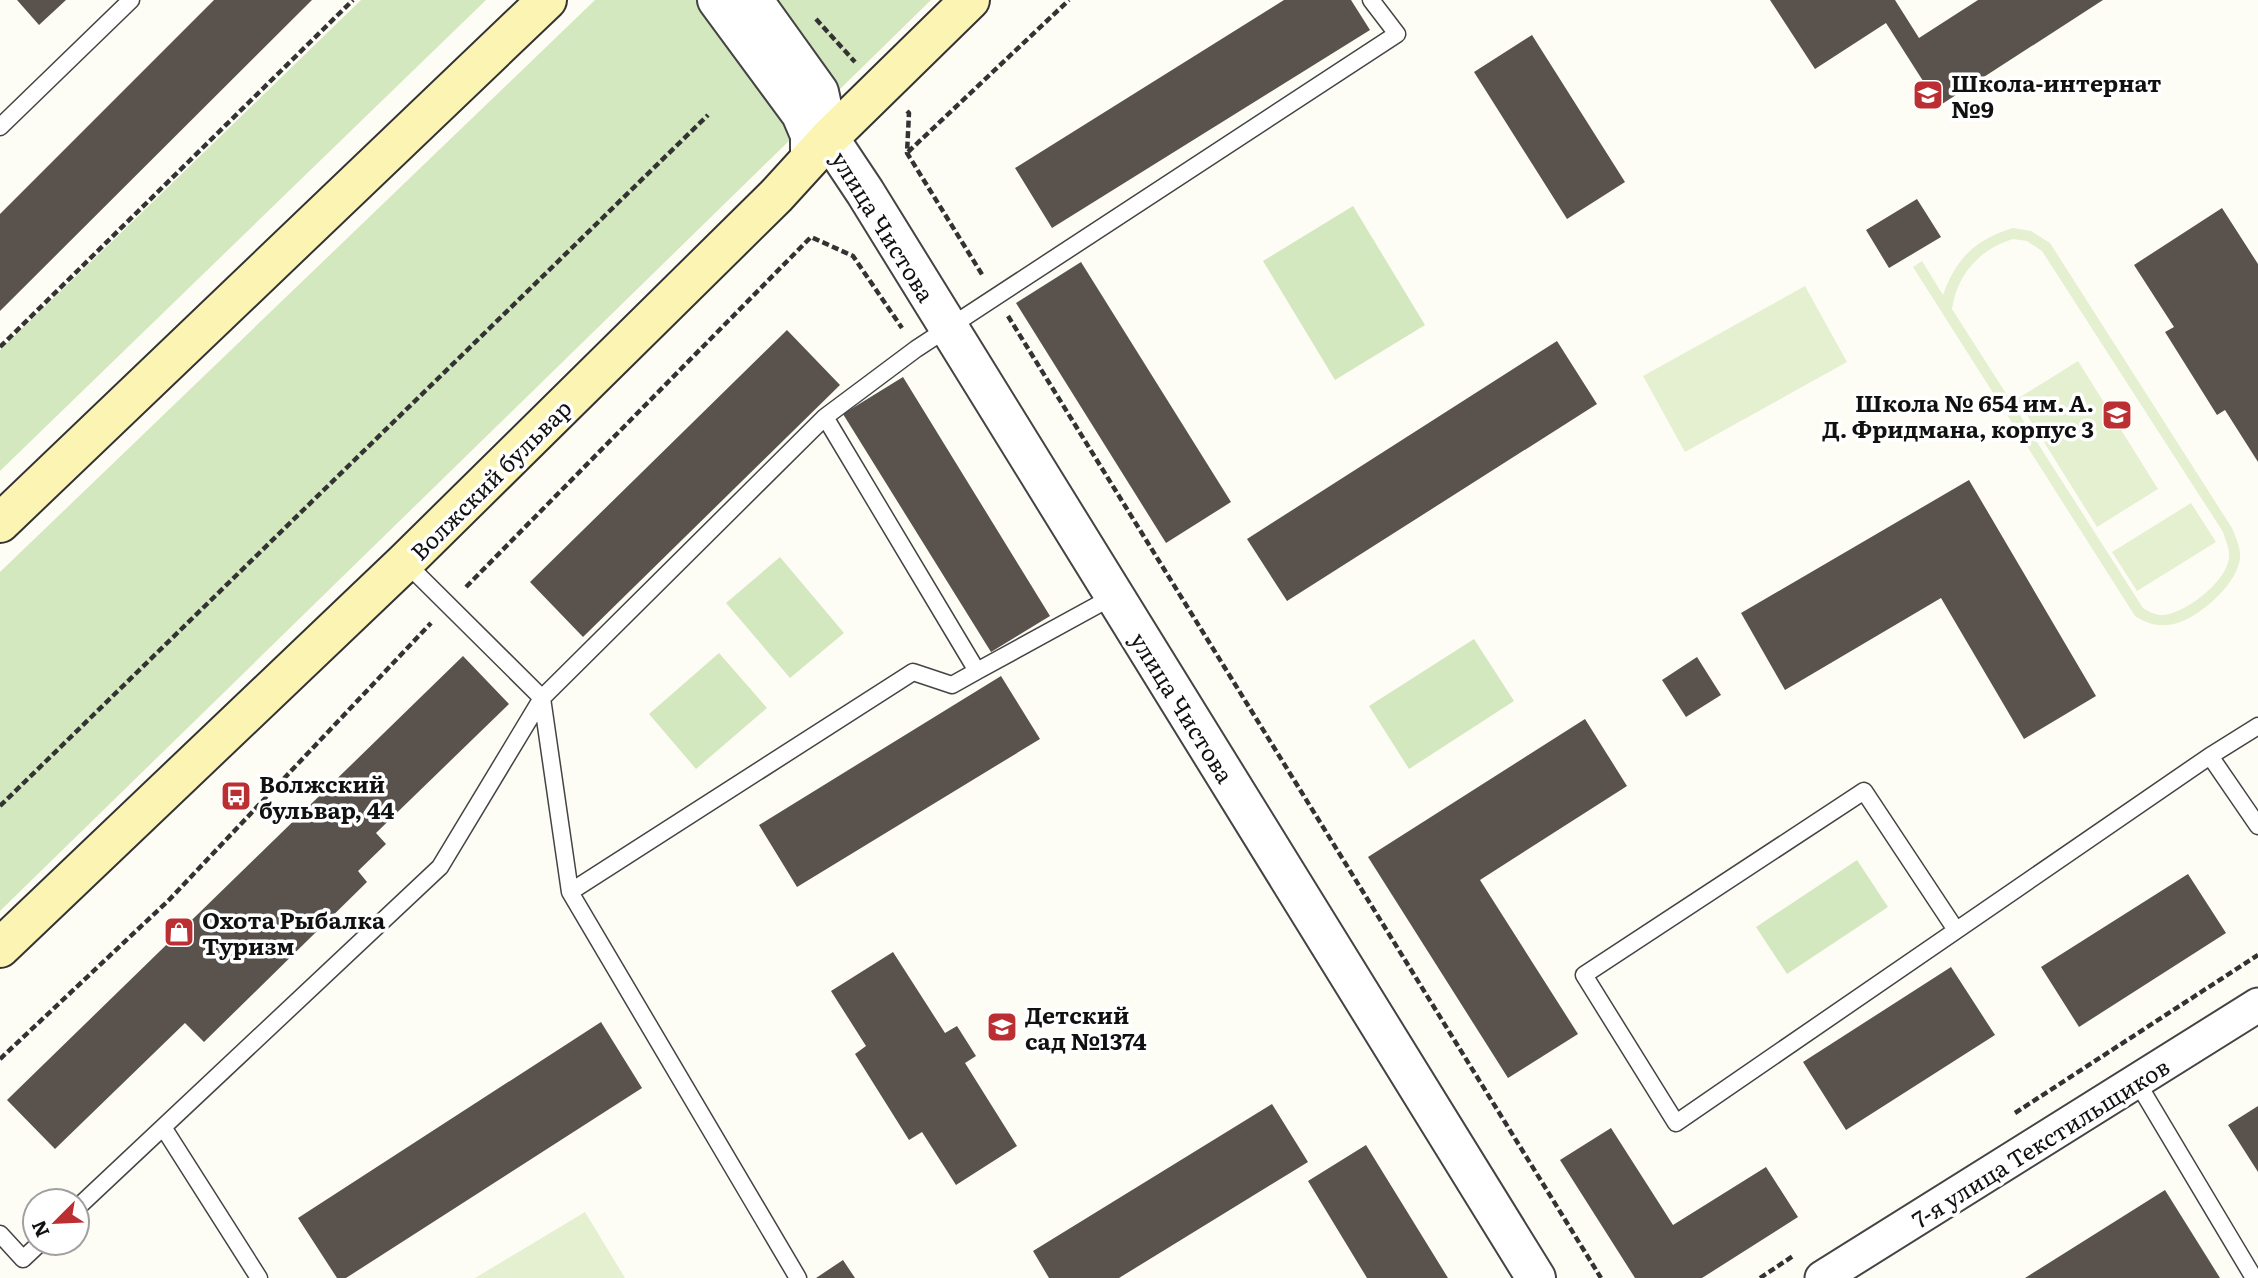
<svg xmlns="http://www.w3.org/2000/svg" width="2258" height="1278" font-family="Literata,serif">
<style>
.green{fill:#d4e8bf}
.pitch{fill:#e4f0d0;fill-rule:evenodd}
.building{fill:#59524d}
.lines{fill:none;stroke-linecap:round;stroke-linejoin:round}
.service-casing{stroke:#444;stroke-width:19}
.minor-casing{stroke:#444;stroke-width:37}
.tertiary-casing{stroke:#444;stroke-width:42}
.secondary-casing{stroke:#333;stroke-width:42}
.path{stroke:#333;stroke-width:4.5;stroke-dasharray:7 3.5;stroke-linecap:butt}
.service{stroke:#fff;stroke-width:16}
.minor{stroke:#fff;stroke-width:33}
.tertiary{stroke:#fff;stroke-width:38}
.secondary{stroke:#fbf4b3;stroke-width:38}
.labels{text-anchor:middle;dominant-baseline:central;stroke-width:7;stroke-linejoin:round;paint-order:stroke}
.poi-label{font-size:23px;font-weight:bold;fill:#111;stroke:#fff;text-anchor:start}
.street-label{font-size:23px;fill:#111;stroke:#fff}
</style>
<rect width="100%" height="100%" fill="#fefdf5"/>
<!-- green -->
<path class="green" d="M361,0H486L0,471V350Z
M595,0H698L792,138L0,911V572Z
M772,0H931L836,93Z
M1353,206L1425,325L1335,380L1263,261Z
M780,557L844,633L790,678L726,603Z
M1474,639L1514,701L1409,769L1369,706Z
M719,653L767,708L696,769L649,714Z
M1857,860L1888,907L1787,974L1756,927Z"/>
<!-- pitch -->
<path class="pitch" d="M2013,228L2031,231L2050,243L2232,528C2235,536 2240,546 2240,554C2242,582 2193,625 2166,625C2153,626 2145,622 2135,616L1913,267L1922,261L1943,295C1956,258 1976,239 2013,228ZM2013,239L2027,241L2042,251L2223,532C2225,539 2229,547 2229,554C2231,578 2190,609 2169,614C2159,617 2151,613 2143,608L1952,309C1957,274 1980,249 2013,239Z
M1805,286L1847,362L1685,452L1643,376Z
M2078,361L2158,489L2097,527L2017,399Z
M2191,503L2216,542L2137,591L2112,552Z
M585,1212L625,1278H475Z"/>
<!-- building -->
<path class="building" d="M17,0H66L39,25Z
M214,0H312L0,311V214Z
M1284,0H1351L1370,30L1052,228L1015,168Z
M1770,0H1895L1919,38L1978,0H2103L1939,106L1886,23L1815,69Z
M1532,35L1625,182L1567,219L1474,72Z
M1917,199L1941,237L1889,268L1866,230Z
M2222,208L2258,264V462L2225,410L2217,415L2165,332L2174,327L2134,265Z
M1081,262L1231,502L1166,543L1016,303Z
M787,330L840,385L583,637L530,582Z
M1557,341L1597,404L1287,601L1247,539Z
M903,377L1050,616L991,652L843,414Z
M1969,480L2096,696L2024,739L1941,598L1785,690L1741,613Z
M463,656L509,704L376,833L386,844L358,871L367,882L204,1042L185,1023L55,1149L7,1100Z
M1697,657L1721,695L1686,717L1662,680Z
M1001,676L1040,739L797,887L759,825Z
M1585,719L1627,786L1480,880L1578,1034L1508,1078L1368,857Z
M2188,874L2226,933L2079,1027L2041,967Z
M893,952L945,1033L957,1026L976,1056L965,1063L1017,1146L956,1185L922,1132L909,1140L855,1054L866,1046L831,991Z
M1951,967L1995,1035L1846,1130L1803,1062Z
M601,1022L642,1088L346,1278H337L298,1218Z
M1272,1104L1308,1162L1119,1278H1049L1033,1251Z
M2258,1106V1172L2228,1125Z
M1611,1128L1673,1225L1766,1167L1798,1217L1702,1278H1635L1560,1160Z
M1366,1145L1448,1278H1367L1308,1181Z
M2165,1190L2220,1278H2025Z
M843,1260L855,1278H816Z"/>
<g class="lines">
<!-- service casing -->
<g class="service-casing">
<path id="service" d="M0,127L131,0
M405,562L542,698L570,892
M1114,596L977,671L825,417L916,349L1397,34L1371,0
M2210,756L2258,726
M1956,930L1864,791L1584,975L1676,1123L2210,756L2258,826
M2137,1082L2254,1278
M163,1127L259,1278
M77,1208L440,867L542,698L825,417
M0,1234L23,1259L40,1243
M798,1278L570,892L913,672L952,685L977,671"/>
</g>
<!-- minor casing -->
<g class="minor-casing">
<path id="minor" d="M1822,1278L2258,1005"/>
</g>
<!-- tertiary casing -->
<g class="tertiary-casing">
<path id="tertiary" d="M717,0L801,114L810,135V154
M753,0L819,92L829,138L865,192L1536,1278"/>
</g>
<!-- secondary casing -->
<g class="secondary-casing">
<path id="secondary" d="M0,523L547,0
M0,948L405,562L776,196L829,138L970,0"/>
</g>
<!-- path -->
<path class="path" d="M816,19L855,62
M907,111L909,113L907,153L983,276
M908,152L1069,0
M1008,316L1601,1278
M0,347L353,0
M466,587L811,237L853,256L902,328
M0,806L708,115
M0,1059L169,900L431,623
M2015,1113L2258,955
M1760,1278L1793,1256"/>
<!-- service -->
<use href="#service" class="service"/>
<!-- minor -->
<use href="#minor" class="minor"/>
<!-- tertiary -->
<use href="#tertiary" class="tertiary"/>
<!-- secondary -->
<use href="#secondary" class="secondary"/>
</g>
<!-- icons -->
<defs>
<g id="school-square" transform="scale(1.575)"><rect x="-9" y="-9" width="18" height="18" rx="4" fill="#bb2e32" stroke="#fff"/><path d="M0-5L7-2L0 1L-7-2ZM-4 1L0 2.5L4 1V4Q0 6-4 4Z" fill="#fff"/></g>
<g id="bus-square" transform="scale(1.575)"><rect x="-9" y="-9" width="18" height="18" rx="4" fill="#bb2e32" stroke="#fff"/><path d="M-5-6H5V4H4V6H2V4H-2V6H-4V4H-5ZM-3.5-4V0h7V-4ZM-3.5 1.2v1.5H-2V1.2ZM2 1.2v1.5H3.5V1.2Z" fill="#fff"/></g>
<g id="shop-square" transform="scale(1.575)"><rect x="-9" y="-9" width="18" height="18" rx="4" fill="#bb2e32" stroke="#fff"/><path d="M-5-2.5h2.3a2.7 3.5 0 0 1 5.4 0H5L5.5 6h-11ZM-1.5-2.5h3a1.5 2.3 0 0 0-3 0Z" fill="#fff"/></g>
</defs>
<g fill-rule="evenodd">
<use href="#school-square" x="1928" y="95"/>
<use href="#school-square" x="2117" y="415"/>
<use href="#bus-square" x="236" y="796"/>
<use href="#shop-square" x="179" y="932"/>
<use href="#school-square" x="1002" y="1027"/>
</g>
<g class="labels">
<!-- poi labels -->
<g class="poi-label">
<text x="1951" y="82">Школа-интернат<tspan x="1951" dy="26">№9</tspan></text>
<text x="2094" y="402" text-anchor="end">Школа № 654 им. А.<tspan x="2094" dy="26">Д. Фридмана, корпус 3</tspan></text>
<text x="259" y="783">Волжский<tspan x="259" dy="26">бульвар, 44</tspan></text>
<text x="202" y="919">Охота Рыбалка<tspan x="202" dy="26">Туризм</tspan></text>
<text x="1025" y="1014">Детский<tspan x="1025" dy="26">сад №1374</tspan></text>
</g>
<!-- street labels -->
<g class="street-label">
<text transform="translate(884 226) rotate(58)">улица Чистова</text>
<text transform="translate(490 479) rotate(-45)">Волжский бульвар</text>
<text transform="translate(1183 707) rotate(58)">улица Чистова</text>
<text transform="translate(2040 1142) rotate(-32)">7-я улица Текстильщиков</text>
</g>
</g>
<!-- north arrow -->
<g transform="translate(56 1222) rotate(246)"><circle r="33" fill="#ffffff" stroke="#a0a0a0" stroke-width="2"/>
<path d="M0-5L12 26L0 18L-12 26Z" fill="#bb2e32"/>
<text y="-10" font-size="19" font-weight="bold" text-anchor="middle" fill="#111111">N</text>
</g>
</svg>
